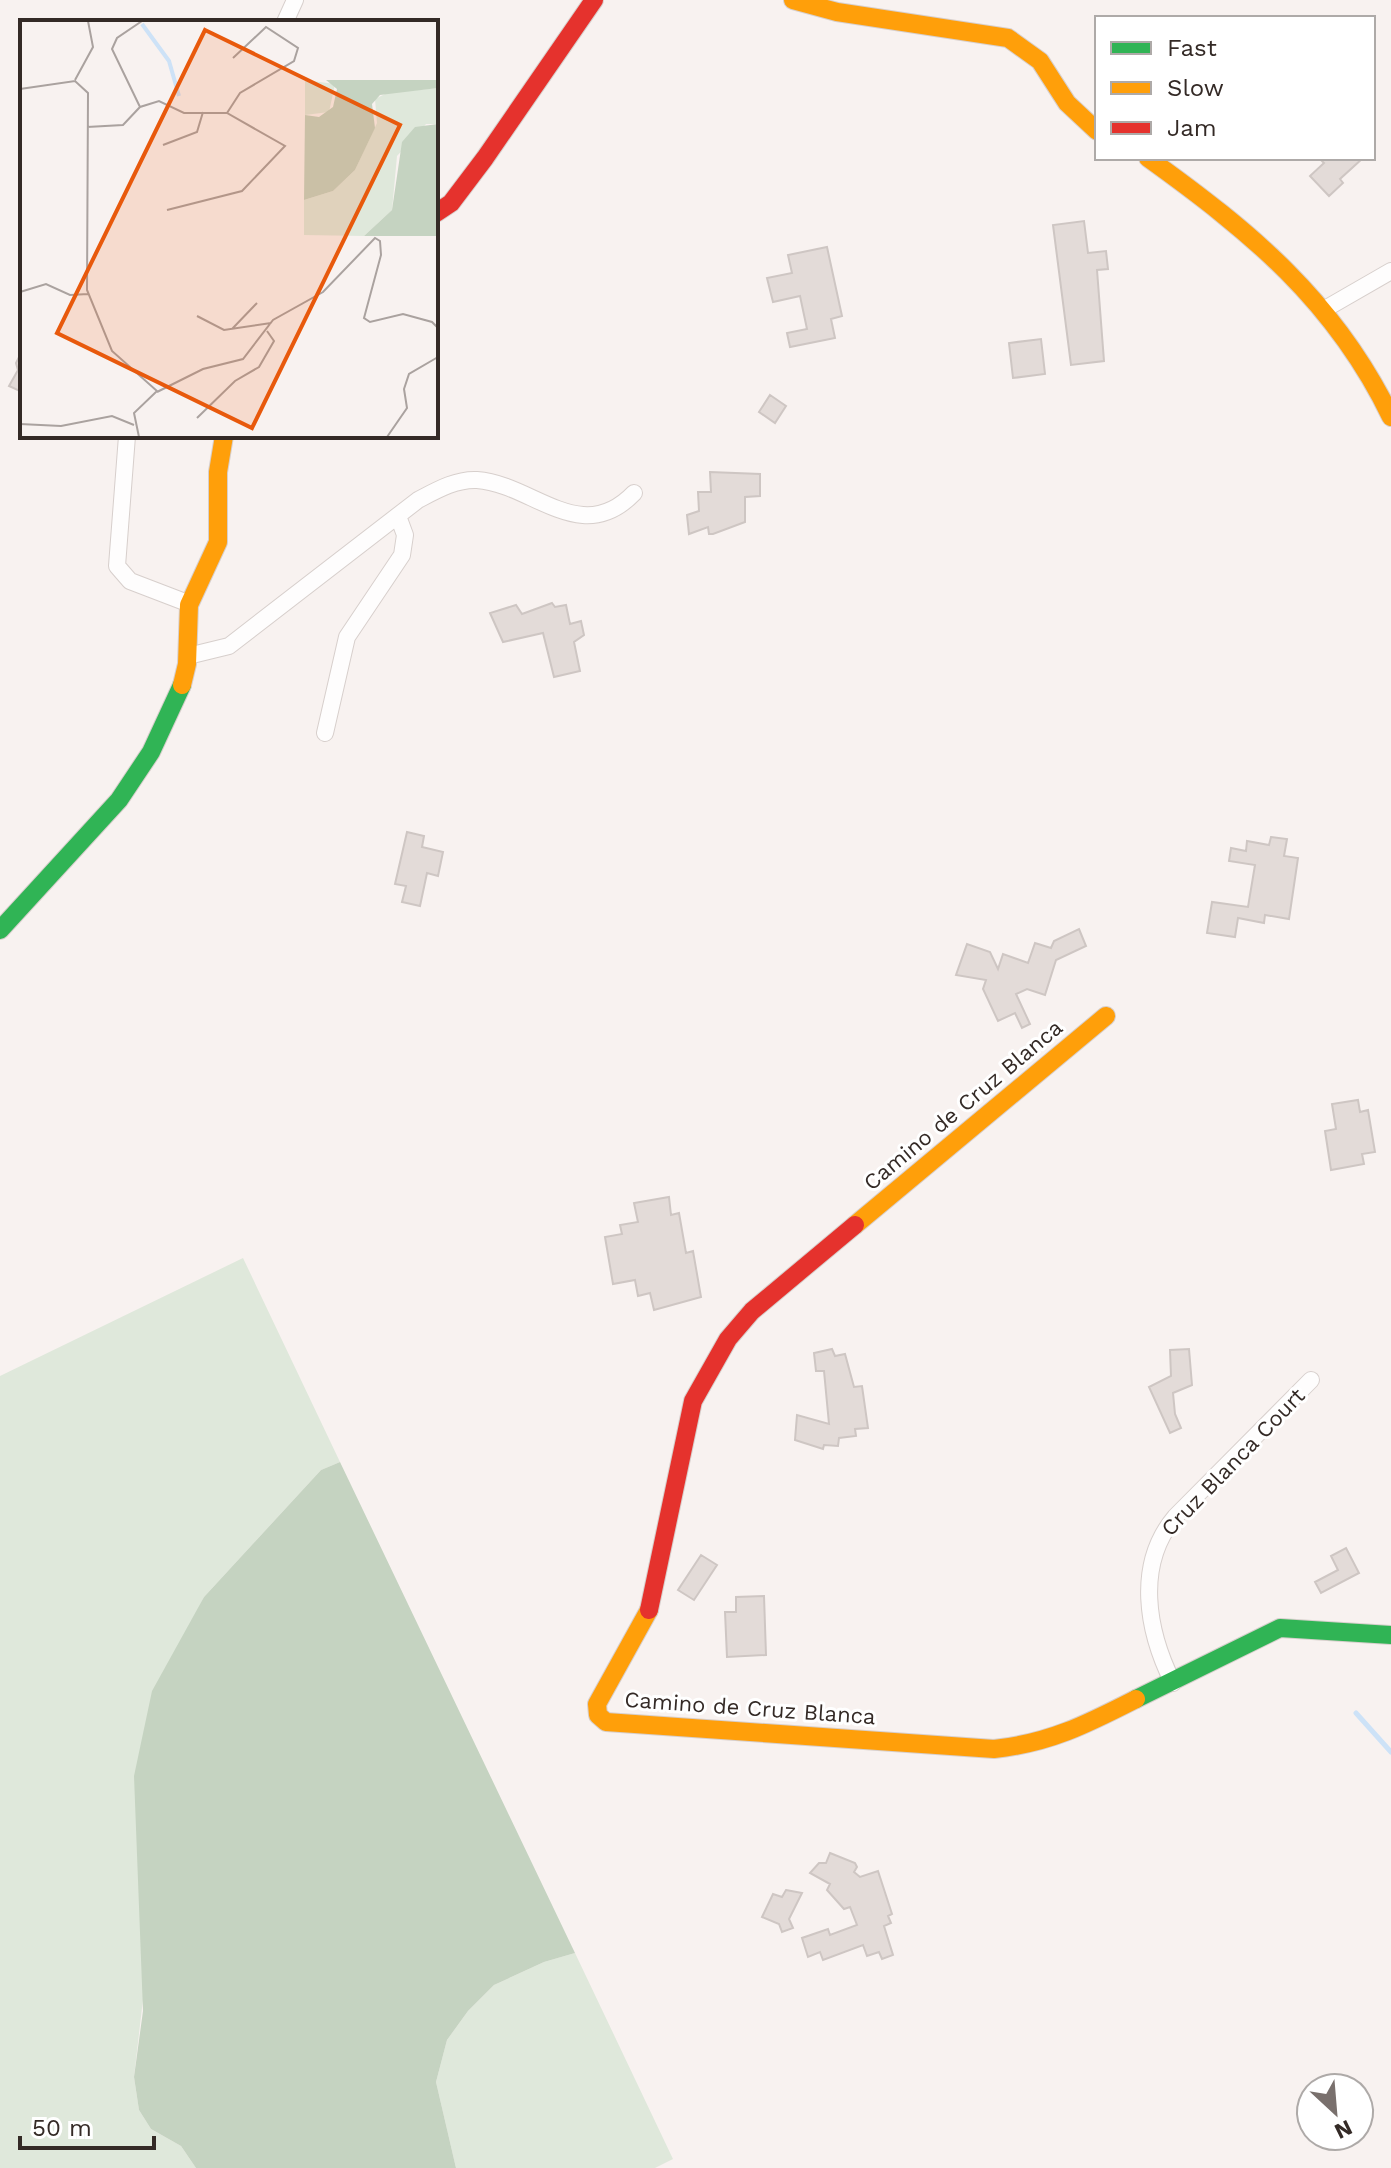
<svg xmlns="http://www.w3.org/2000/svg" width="1391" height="2168" font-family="'Work Sans',sans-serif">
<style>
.green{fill:#dfe8db}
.forest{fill:#c5d3c1}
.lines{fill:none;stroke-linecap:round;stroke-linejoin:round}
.stream{stroke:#cde2f7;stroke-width:5}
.building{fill:#e3dbd8;stroke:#cec6c3;stroke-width:2}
.street-casing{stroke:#d7cfcc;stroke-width:18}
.fast-casing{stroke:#d7cfcc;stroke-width:20}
.slow-casing{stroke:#d7cfcc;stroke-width:20}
.jam-casing{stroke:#d7cfcc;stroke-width:20}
.street{stroke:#fefdfd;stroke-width:16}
.fast{stroke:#30b455;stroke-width:18}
.slow{stroke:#ff9f0a;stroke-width:18}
.jam{stroke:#e5322d;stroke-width:18}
.labels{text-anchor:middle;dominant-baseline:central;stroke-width:6;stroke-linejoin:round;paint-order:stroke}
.street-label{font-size:22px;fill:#342a26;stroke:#fff}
.inset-river{fill:none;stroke:#cde2f7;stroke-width:4}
.inset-road{fill:none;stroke:#aaa29f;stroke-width:2}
.view{fill:#e8590c;fill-opacity:0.15;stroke:#e8590c;stroke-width:4}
.inset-edge{fill:none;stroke:#342a26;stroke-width:4}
</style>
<rect width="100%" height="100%" fill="#f8f2f0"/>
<!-- green -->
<path class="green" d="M243,1258L340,1462L321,1470L204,1597L185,1636L134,2077L139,2110L151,2129L181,2146L196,2168H0V1376Z
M575,1953L673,2159L655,2168H456L436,2082L447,2040L468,2011L494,1985L544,1962Z"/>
<!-- forest -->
<path class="forest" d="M340,1462L575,1953L544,1962L494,1985L468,2011L447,2040L436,2082L456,2168H196L181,2146L151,2129L139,2110L134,2077L143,2011L134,1776L152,1691L204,1597L321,1470Z"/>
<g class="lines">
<!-- stream -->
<path class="stream" d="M1356,1713L1391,1752"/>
</g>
<!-- building -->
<path class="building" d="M1319,158H1363L1340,179L1343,183L1329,196L1310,176L1324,163Z
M1084,221L1088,253L1106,251L1108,269L1097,270L1104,361L1071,365L1053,225Z
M827,247L842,316L831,319L835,338L790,347L787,333L807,329L800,296L773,302L767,278L792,273L788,255Z
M1041,339L1045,374L1013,378L1009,343Z
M20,355L22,356V392L9,386L18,370L16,363Z
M770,395L786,406L775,423L759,412Z
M710,472L760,474V496L745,497V522L713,534H709L708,527L689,534L687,515L699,511L698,492H711Z
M552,603L555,607L566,605L570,624L581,621L584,635L574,642L580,671L554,677L543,633L503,642L490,613L516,605L522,614Z
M407,832L424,836L422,847L443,852L438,876L427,873L420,906L402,902L406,886L395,884Z
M1271,837L1287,839L1284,856L1298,858L1289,919L1265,915L1264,923L1238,918L1235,937L1207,933L1212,902L1248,907L1255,865L1229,861L1231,848L1246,851L1247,841L1269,845Z
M1079,929L1086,946L1056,960L1045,995L1027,989L1016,994L1030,1024L1022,1028L1015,1013L998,1021L983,989L986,980L956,975L967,944L990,952L998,969L1003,954L1028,963L1035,943L1051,948L1054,941Z
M1358,1100L1360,1112L1368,1110L1375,1152L1362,1154L1364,1164L1331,1170L1325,1131L1336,1129L1332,1104Z
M669,1197L671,1215L679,1213L686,1253L693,1251L701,1297L654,1310L650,1293L638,1296L635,1280L613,1284L605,1237L622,1234L620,1225L638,1222L634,1203Z
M832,1349L835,1356L845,1354L854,1387L862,1386L868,1428L855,1429L856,1436L839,1438L838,1446L824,1445L823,1449L795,1440L797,1415L829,1424L824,1371H816L814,1353Z
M1189,1349L1192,1385L1173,1393L1175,1414L1181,1428L1170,1433L1149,1387L1171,1376L1170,1350Z
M1346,1548L1359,1573L1321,1593L1315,1582L1338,1570L1331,1556Z
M701,1555L717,1565L694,1600L678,1590Z
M764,1596L766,1655L727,1657L725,1612H736V1597Z
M830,1853L855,1863L857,1867L854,1872L860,1877L878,1871L892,1914L888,1916L891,1923L884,1926L893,1955L882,1959L879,1952L867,1956L863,1945L823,1960L820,1952L808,1957L802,1938L828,1929L830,1935L857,1925L850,1907L844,1909L827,1890L830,1884L810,1873L819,1863H826Z
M786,1890L802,1893L789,1919L793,1928L782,1932L779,1924L762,1917L773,1894L782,1897Z"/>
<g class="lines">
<!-- street casing -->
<g class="street-casing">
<path id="street" d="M285,22L295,0
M1325,309L1391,271
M127,436L117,566L130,581L190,604
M188,656L229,646L418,500C437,490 456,479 477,480C533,484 581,548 634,493
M325,733L347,637L402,555L405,535L398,516
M1173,1683C1147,1631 1135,1565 1175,1517L1311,1380"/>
</g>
<!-- fast casing -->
<g class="fast-casing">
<path id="fast" d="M0,930L119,800L151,752L182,685
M1136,1699L1280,1628L1391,1635"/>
</g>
<!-- slow casing -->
<g class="slow-casing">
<path id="slow" d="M793,0L837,12L1008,38L1040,61L1067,103L1097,131
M1148,158C1251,232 1335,301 1391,417
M182,685L187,664L189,605L218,542V472L224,436
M855,1225L1106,1016
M649,1610L597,1704L598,1715L606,1722L994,1749C1050,1743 1087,1724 1136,1699"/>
</g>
<!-- jam casing -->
<g class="jam-casing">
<path id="jam" d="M436,213L451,203L485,158L594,0
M649,1610L693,1401L728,1339L752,1311L855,1225"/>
</g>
<!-- street -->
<use href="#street" class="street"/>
<!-- fast -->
<use href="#fast" class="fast"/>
<!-- slow -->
<use href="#slow" class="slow"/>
<!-- jam -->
<use href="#jam" class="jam"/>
</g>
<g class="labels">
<!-- street labels -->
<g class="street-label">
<text transform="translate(963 1105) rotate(-40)">Camino de Cruz Blanca</text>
<text transform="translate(1233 1462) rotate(-46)">Cruz Blanca Court</text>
<text transform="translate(750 1708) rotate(4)">Camino de Cruz Blanca</text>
</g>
</g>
<!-- overview -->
<g transform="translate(20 20)">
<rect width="418" height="418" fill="#f8f2f0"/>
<path d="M285,60L315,64L309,92L285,95ZM418,68V104H406L377,136L372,190L344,216L284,215V180L313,171L335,150L357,103L355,79L367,73Z" fill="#dfe8db"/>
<path d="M306,60H418V68L360,75L352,84L355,108L335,150L313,171L284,180L285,95L299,97L313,87L317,69ZM418,104V216H344L372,190L382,122L395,107Z" fill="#c5d3c1"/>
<path class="inset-river" d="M122,4L149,41L159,76"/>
<path class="inset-road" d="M55,60L73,27L68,1M0,69L55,61L68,73L67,270L92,331L137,371L114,393L119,417M120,87L92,29L97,18L122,1M207,93L220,73L274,41L278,28L246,7L213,38M67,107L103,105L120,87L139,81L164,93H207L265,126L222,171L147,190M143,125L177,112L183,92M0,272L26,264L50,275L68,274M177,296L204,310L251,303M212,309L237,283M137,372L183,349L223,339L253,300L303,272L355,218L360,221L361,235L344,298L350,302L383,294L412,302L418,308V326M177,398L215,361L239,347L254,321L247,311M0,404L41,406L92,396L114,405M367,417L387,388L384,369L389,354L418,337"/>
<path class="view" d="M185,10L380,105L232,408L37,313Z"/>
<rect width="418" height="418" class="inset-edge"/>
</g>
<!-- legend -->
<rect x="1095" y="16" width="280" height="144" fill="#ffffff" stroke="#aeaaa8" stroke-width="2"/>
<rect x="1111" y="42" width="40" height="12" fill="#30b455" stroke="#aeaaa8" stroke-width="2"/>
<text x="1167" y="56" font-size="24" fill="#342a26">Fast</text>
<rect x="1111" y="82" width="40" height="12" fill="#ff9f0a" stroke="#aeaaa8" stroke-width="2"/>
<text x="1167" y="96" font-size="24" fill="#342a26">Slow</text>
<rect x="1111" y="122" width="40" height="12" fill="#e5322d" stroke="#aeaaa8" stroke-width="2"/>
<text x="1167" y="136" font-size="24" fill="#342a26">Jam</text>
<!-- north arrow -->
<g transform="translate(1335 2112) rotate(154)"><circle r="38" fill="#ffffff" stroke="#aeaaa8" stroke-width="2"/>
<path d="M0-6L14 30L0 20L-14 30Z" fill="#79706d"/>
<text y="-12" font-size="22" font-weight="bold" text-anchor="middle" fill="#342a26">N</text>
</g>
<!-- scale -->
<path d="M20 2136v12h134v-12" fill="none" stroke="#342a26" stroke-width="4"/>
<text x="32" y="2136" font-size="24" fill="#342a26" stroke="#ffffff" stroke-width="6" paint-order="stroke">50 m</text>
</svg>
